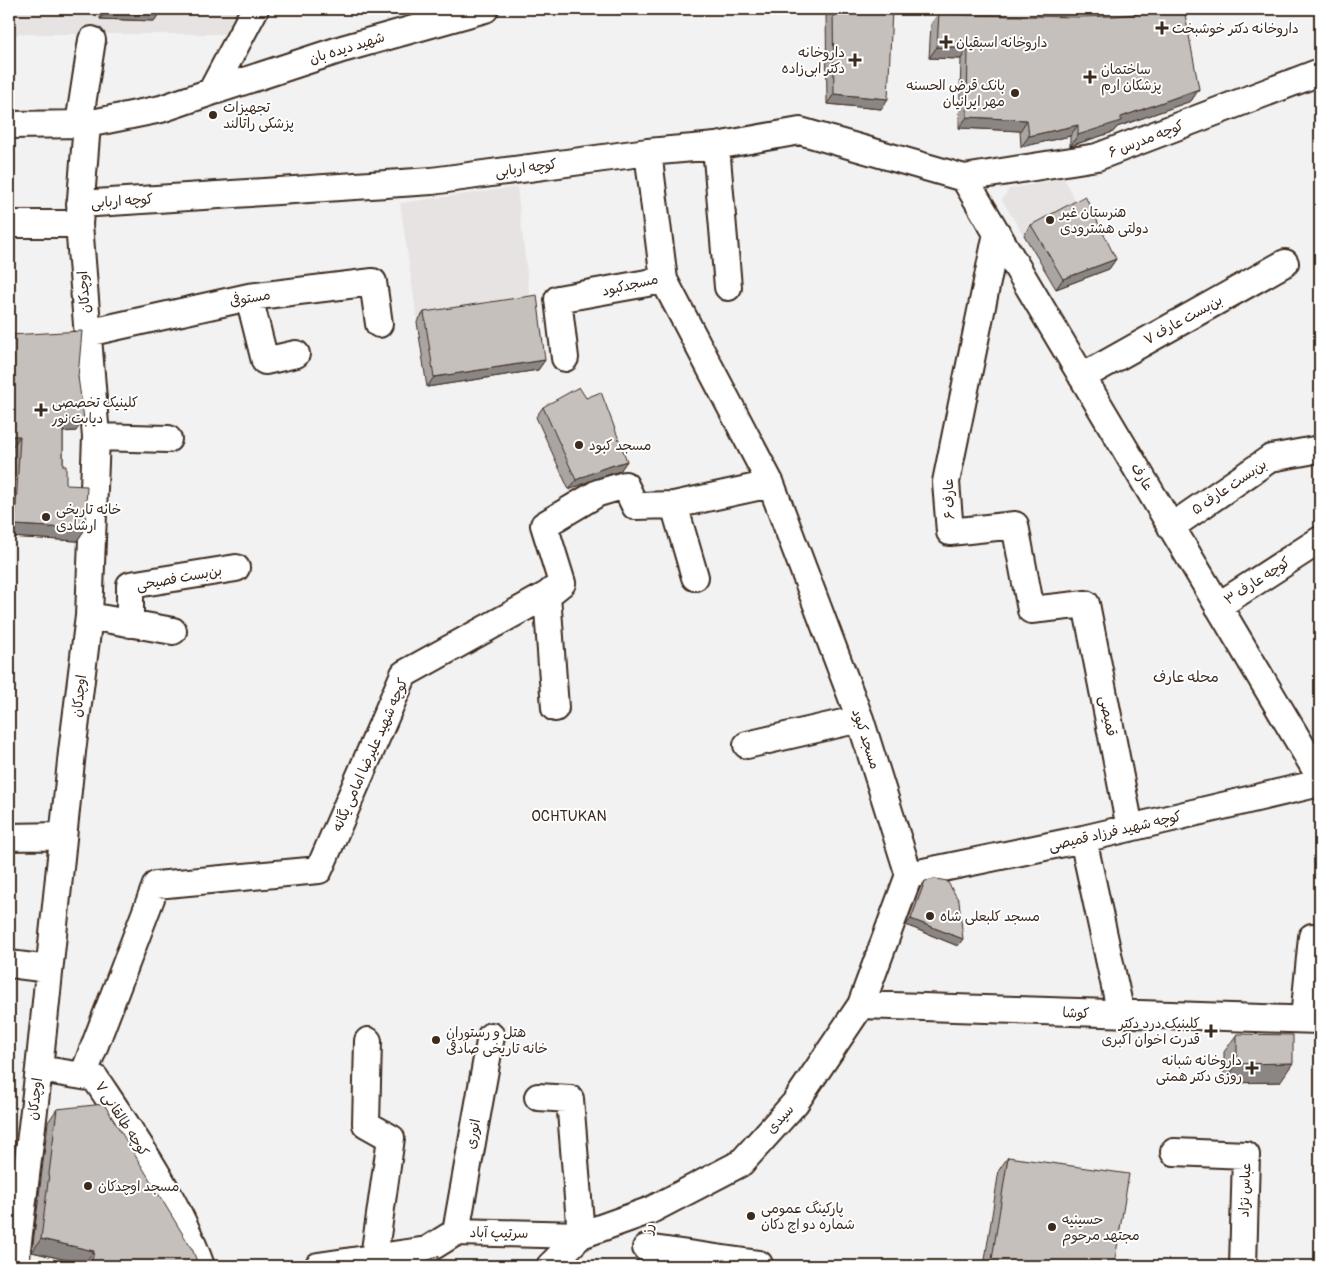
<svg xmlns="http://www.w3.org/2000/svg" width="1329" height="1275" font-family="Pangolin,'Playpen Sans Arabic',sans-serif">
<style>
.built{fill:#e6e3e2}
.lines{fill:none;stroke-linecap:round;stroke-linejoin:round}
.minor-casing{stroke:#3b2a1e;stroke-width:30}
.minor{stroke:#fff;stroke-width:26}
.wall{fill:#aaa5a3;stroke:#3b2a1e}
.shaded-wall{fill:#8b8684;stroke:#3b2a1e}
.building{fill:#c6c0bd;stroke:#3b2a1e}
.poi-dot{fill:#3b2a1e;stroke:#fff;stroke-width:2}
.labels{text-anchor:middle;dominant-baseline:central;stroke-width:4;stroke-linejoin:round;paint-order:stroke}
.poi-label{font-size:14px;fill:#3b2a1e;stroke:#fff;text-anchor:start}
.street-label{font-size:14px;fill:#3b2a1e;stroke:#fff}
.neighbourhood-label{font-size:15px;fill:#3b2a1e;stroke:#fff}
</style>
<rect width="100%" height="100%" fill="#f3f2f2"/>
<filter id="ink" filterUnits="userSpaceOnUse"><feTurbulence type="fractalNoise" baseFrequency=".02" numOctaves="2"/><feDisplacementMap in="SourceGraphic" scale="10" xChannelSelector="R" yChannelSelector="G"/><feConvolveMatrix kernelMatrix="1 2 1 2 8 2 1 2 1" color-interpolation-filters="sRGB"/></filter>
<g filter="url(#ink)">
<!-- built -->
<path class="built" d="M9,9H240L227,34H15L13,15L9,14Z
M1064,178L1109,269L1056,289L1002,200L1009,189Z
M517,187L538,370L427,387L400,203Z"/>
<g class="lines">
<!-- minor casing -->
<g class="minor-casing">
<path id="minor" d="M211,92L342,49L485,9
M79,124L92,40
M9,125L87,124L161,109L211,92L255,9
M716,146L728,287
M964,178L1320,777
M80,204L432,181L648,152L716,146L800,131L964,178L1097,157L1320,72
M9,224H79
M997,233L946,482L950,532L1015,525L1031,610L1086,604L1130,828
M664,280L771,484L860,719L909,875
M249,297L265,361L296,354
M87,333L249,297L373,282L379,324
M565,358L558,299L664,280L648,152
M1082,377L1285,263
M96,437L168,439
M674,505L695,577
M1171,527L1271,458L1320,449
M547,595L555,708
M1218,606L1320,540
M89,616L173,631
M130,624V585L236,568
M747,745L860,719
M9,837L63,836
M1083,839L1121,1014
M909,875L1083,839L1320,783
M9,964L49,969
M861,1005L1320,1020
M1304,1019L1312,937L1320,940
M368,1041L366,1124L391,1138L374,1257
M39,1069L95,1078C135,1138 177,1198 201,1266
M83,1076L156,885L319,870L404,674L547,595L562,583L544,525L598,493L625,485L635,506L674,505L771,484
M538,1097L570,1099L581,1235
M1174,1152L1246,1155L1243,1266
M456,1232L491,1036
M646,1248L759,1264
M15,1266L39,1069L72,752L89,616L96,437L79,224L87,124
M318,1266L427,1250L456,1232L581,1235
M550,1266L581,1235L651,1210L741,1163L795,1103L861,1005L909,875"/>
</g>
<!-- minor -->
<use href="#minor" class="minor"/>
</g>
<!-- wall -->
<path class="wall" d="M100,9H161V11L154,21L100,19Z
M826,9H892L881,109L827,104Z
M939,13L1199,89L1191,101L1117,127L1113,132L1070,146V136L1021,147L1020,131L959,128L961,59L929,58L931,24Z
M1031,225L1116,259L1109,269L1056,289L1024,235Z
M424,312L545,360L538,370L427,387L417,322Z
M9,335L78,377L76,431L63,432V466L66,485L85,529L77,541L9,537V496L12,448Z
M543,407L627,461L620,471L594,479L569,490L536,417Z
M925,881L958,946L906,925L920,888Z
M1237,1034L1280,1082L1224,1083V1052Z
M57,1109L202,1266H204H84V1264L32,1252L48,1122Z
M1008,1157L1114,1266H984L999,1170Z"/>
<!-- shaded-wall -->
<path class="shaded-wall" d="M107,9L161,11L154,21L100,19Z
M937,47H968L961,59L929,58Z
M1199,89L1191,101L1117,127L1113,132L1070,146L1078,135L1121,117Z
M834,94L888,99L881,109L827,104Z
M967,117L1027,120L1020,131L959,128Z
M1078,125L1070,136L1021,147L1029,136Z
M1116,259L1109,269L1056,289L1063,279Z
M545,360L538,370L427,387L434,377Z
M84,419L76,431L55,432L63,420Z
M9,436H20L12,448H9Z
M627,461L620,471L594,479L569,490L576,480L601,469Z
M15,525L85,529L77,541L9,537V533Z
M911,919L963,939L958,946L906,925Z
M1293,1063L1280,1082L1224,1083L1237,1064Z
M41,1239L94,1251L84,1264L32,1252Z"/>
<!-- building -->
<path class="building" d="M107,9H161V11Z
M833,9H892L888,99L834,94Z
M1184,9L1199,89L1121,117V121L1078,135V125L1029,136L1027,120L967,117L968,47H937L939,13L969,15L1079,17L1115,16Z
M1085,196L1116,259L1063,279L1031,225Z
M537,295L545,360L434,377L424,312Z
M82,331L78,377L84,419L63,420V466H66V485L87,486L85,529L15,525L20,436H9V335Z
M579,387L586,398L601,392L627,461L601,469L576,480L543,407Z
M936,879L947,881L959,901L963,939L911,919L925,881Z
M1237,1034L1293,1035V1063L1237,1064Z
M104,1104L193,1251L196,1259L202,1266H204H91L94,1251L41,1239L57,1109Z
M1008,1157L1129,1174L1114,1266H991Z
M439,1256L436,1266H414Z"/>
</g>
<!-- markers -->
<g class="poi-dot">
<path d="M1159.5 20.5h5v5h5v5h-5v5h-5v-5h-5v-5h5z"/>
<path d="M943.5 34.5h5v5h5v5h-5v5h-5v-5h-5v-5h5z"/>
<path d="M852.5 52.5h5v5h5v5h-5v5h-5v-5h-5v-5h5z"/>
<path d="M1087.5 69.5h5v5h5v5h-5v5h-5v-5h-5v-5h5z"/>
<circle cx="1015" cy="93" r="5"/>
<circle cx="213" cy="115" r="5"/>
<circle cx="1050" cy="220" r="5"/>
<path d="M38.5 402.5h5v5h5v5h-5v5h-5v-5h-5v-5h5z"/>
<circle cx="579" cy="445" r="5"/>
<circle cx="46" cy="517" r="5"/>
<circle cx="930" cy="916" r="5"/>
<path d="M1208.5 1023.5h5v5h5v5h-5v5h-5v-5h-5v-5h5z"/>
<circle cx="436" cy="1040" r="5"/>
<path d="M1249.5 1060.5h5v5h5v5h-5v5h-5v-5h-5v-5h5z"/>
<circle cx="88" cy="1186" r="5"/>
<circle cx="751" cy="1216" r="5"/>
<circle cx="1052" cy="1227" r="5"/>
</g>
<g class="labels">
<!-- poi labels -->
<g class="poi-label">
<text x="1172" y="28">داروخانه دکتر خوشبخت</text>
<text x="956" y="42">داروخانه اسبقیان</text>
<text x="845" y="52" text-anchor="end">داروخانه<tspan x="845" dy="16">دکتر ابی‌زاده</tspan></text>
<text x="1101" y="69">ساختمان<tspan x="1101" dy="16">پزشکان ارم</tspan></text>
<text x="1005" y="85" text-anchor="end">بانک قرض الحسنه<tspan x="1005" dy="16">مهر ایرانیان</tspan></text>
<text x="223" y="107">تجهیزات<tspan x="223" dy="16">پزشکی راتالند</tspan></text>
<text x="1060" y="212">هنرستان غیر<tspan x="1060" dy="16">دولتی هشترودی</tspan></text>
<text x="52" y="402">کلینیک تخصصی<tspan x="52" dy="16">دیابت نور</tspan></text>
<text x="589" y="445">مسجد کبود</text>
<text x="56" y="509">خانه تاریخی<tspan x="56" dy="16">ارشادی</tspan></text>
<text x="940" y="916">مسجد کلبعلی شاه</text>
<text x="1200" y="1023" text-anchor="end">کلینیک درد دکتر<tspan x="1200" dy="16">قدرت اخوان اکبری</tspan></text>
<text x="446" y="1032">هتل و رستوران<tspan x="446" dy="16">خانه تاریخی صادقی</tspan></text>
<text x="1242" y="1060" text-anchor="end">داروخانه شبانه<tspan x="1242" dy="16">روزی دکتر همتی</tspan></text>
<text x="98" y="1186">مسجد اوچدکان</text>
<text x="761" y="1208">پارکینگ عمومی<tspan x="761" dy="16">شماره دو اچ دکان</tspan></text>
<text x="1062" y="1219">حسینیه<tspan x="1062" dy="16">مجتهد مرحوم</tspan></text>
</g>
<!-- street labels -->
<g class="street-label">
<text transform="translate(347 48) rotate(-17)">شهید دیده بان</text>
<text transform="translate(1146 139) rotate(-21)">کوچه مدرس ۶</text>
<text transform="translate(526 168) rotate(-8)">کوچه اربابی</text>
<text transform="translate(122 201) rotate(-4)">کوچه اربابی</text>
<text transform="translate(630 285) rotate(-13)">مسجدکبود</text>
<text transform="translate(84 292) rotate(-94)">اوچدکان</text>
<text transform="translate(250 298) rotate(-10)">مستوفی</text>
<text transform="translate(1183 320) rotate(-29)">بن‌بست عارف ۷</text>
<text transform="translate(1142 477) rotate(59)">عارف</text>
<text transform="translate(1229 487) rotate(-34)">بن‌بست عارف ۵</text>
<text transform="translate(949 499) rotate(-92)">عارف ۶</text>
<text transform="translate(179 578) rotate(-10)">بن‌بست فصیحی</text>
<text transform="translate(1257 581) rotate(-33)">کوچه عارف ۳</text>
<text transform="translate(79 696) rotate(-83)">اوچدکان</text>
<text transform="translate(1108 716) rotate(79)">قمیصی</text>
<text transform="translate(866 739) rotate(72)">مسجد کبود</text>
<text transform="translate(370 755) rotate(-66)">کوچه شهید علیرضا امامی یگانه</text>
<text transform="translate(1115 831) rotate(-13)">کوچه شهید فرزاد قمیصی</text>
<text transform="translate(1076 1013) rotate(2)">کوشا</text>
<text transform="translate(35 1099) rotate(-83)">اوچدکان</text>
<text transform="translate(122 1119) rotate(57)">کوچه طالقانی ۷</text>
<text transform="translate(780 1119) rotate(-48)">سیدی</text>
<text transform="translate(473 1134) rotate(-80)">انوری</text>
<text transform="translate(1245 1190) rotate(-88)">عباس نژاد</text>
<text transform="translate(648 1229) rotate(-83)">رز</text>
<text transform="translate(499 1233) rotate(1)">سرتیپ آباد</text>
</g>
<!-- neighbourhood labels -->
<g class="neighbourhood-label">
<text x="1186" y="677">محله عارف</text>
<text x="569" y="816">OCHTUKAN</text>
</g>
</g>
<!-- margin -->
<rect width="1329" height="1275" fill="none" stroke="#fff" stroke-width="30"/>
<rect x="15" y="15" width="1299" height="1245" fill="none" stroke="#3b2a1e" stroke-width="2" filter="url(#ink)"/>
</svg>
